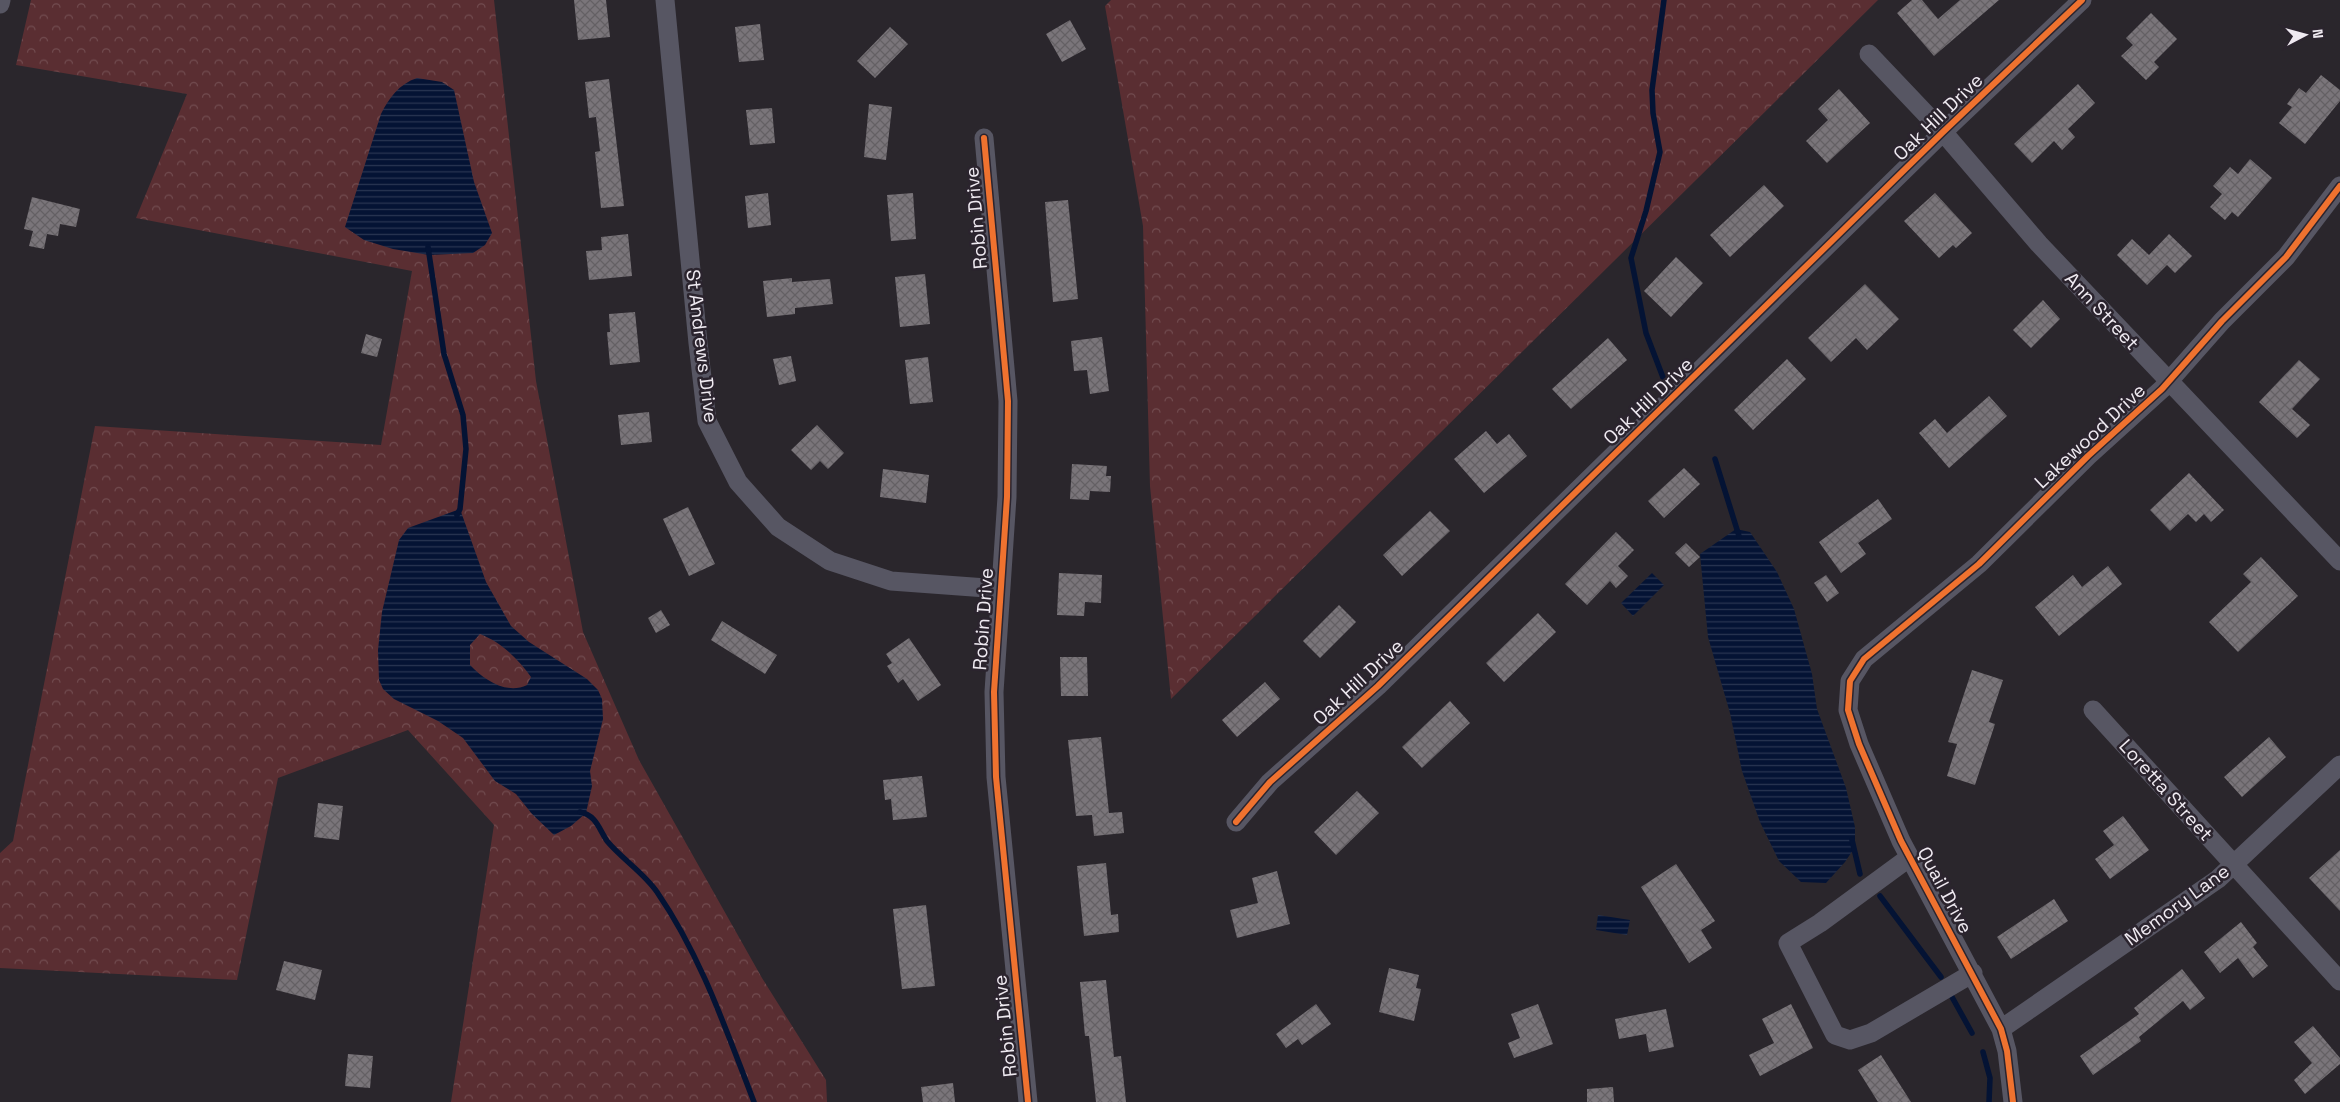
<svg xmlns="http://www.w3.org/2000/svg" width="2340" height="1102" font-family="'Space Grotesk',sans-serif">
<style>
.forest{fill:url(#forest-crowns)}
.water{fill:url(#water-rules);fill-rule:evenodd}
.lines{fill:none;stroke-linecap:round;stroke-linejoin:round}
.stream{stroke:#041334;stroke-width:5.5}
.building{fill:url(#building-cross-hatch)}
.minor{stroke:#575663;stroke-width:19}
.cycleway-casing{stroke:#2b242e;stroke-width:9}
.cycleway{stroke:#ef722f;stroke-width:6}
.labels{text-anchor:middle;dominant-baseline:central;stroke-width:5;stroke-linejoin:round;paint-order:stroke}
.street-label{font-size:19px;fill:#efeaf1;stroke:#2b242e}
</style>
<defs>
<pattern id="forest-crowns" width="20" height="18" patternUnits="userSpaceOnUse" patternTransform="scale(1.25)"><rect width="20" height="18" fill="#5a2e32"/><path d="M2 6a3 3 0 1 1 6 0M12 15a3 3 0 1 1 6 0" fill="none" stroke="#724c50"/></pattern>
<pattern id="water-rules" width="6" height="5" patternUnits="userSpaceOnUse" patternTransform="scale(1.25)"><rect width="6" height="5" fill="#041334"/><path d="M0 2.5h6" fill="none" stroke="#293652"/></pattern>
<pattern id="building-cross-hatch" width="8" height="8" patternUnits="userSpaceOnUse" patternTransform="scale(1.25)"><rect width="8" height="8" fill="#7a757a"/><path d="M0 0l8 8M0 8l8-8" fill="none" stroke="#646064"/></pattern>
</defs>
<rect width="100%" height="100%" fill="#2a262c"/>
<!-- forest -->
<path class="forest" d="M31,0H494L536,381L583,632L639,760L762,978L826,1080L827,1102H451L494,825L408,730L278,778L237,980L0,968V853L13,841L95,426L381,445L412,271L136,218L187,94L16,65Z
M1111,0H1878L1171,699L1150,486L1143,226L1105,6Z"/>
<!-- water -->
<path class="water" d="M417,78L442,82L454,90L474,182L492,233L485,245L473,253L429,255L393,249L364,240L345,227L381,114C389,98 399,84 417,78Z
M460,509L486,582L511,626L529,642L587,679L598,690L602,699L603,719L590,771L592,786L586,813L571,826L554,835L532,814L516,794L495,781L463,738L438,721L394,699L383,689L379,680L378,650L382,612L399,540L408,528ZM480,634C501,642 518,659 531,677L527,685C507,695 484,680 470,665V645Z
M1736,529L1750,532L1777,572L1794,609L1812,674L1817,709L1846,788L1855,827V847L1845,862L1826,883L1801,882L1779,861L1760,822L1742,771L1730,713L1708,637L1700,554Z
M1652,573L1664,585L1633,616L1621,603Z
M1598,915L1630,920L1627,935L1596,930Z"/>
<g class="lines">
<!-- stream -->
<path class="stream" d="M1664,0L1652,90L1653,113L1660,152L1646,211L1631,258L1646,333L1664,380
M428,247L444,354L463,415L466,449L460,509L457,515
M1715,459L1739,536
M580,812C596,815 599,829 607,841C622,859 644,873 657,892C701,956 726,1030 754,1102
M1852,840L1860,874
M1880,896L1941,977
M1952,997L1972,1033
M1983,1052L1990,1078L1989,1102"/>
</g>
<!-- building -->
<path class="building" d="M574,0H606L610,37L578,40Z
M1912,0H1922L1938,19L1960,0H1999L1934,56L1897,13Z
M2151,13L2177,39L2154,62L2159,67L2146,80L2121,56L2133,45L2126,38Z
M1070,20L1086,49L1062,62L1046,34Z
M760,24L764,60L739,62L735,27Z
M890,27L908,44L875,78L857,61Z
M2321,75L2340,90V101L2305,144L2279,123L2292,107L2287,104L2299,88L2306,93Z
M609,79L624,206L601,208L595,152L600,151L596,117L589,118L585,82Z
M2078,84L2095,103L2068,129L2075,137L2062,150L2054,141L2032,163L2014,144Z
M1839,89L1870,123L1827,163L1806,141L1828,120L1818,109Z
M869,104L892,107L886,160L864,157Z
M772,108L775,143L750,145L746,110Z
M2250,159L2272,178L2238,217L2232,212L2225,220L2210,207L2222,194L2213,186L2230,167L2238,174Z
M1764,185L1784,206L1730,257L1710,235Z
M768,193L771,225L748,228L745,196Z
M913,193L916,239L891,241L887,195Z
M1935,193L1972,233L1956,248L1953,245L1939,258L1904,221Z
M32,197L80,209L76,227L60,224L58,236L47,234L44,249L29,246L33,231L24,229Z
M1068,200L1078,299L1053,302L1045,202Z
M628,234L632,276L589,280L586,251L602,250L601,237Z
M2169,234L2192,256L2175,273L2167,265L2147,285L2117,255L2132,239L2149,255Z
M1676,257L1703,283L1671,317L1644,291Z
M925,274L930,324L900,327L895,277Z
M792,278V282L830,279L833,304L795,308V314L767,317L763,281Z
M1865,284L1899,319L1867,350L1856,338L1831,362L1808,338Z
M2043,300L2060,319L2031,348L2013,330Z
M635,312L640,362L610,365L607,332H610L609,314Z
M366,334L382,339L377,357L361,353Z
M1102,337L1109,391L1090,394L1087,370L1074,371L1071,341Z
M1608,338L1627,360L1571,409L1552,389Z
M791,356L796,381L779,385L773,359Z
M928,357L933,402L910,404L905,360Z
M1787,359L1806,379L1753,430L1734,410Z
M2299,360L2320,379L2292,409L2310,425L2297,438L2259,402Z
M1989,396L2007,416L1949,468L1919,433L1935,419L1947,433Z
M649,412L652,442L621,445L618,415Z
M817,425L844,453L828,469L820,461L811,470L791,450Z
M1486,431L1497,444L1509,434L1527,456L1484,493L1454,459Z
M1072,464L1107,466L1106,476H1111L1110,492L1090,491L1089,500L1070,499Z
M1684,468L1700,484L1664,518L1648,501Z
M883,469L929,475L926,503L880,497Z
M2189,473L2224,510L2211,522L2204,514L2196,522L2188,514L2170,531L2150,510Z
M1878,499L1892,519L1858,543L1866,554L1841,573L1819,542Z
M688,507L715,564L689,576L663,519Z
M1430,511L1450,531L1402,576L1383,555Z
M1616,532L1634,550L1618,566L1628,576L1616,588L1610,581L1587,605L1565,584Z
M1686,543L1700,557L1689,567L1675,553Z
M2261,557L2298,596L2238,652L2209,622L2251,582L2243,574Z
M2108,566L2122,584L2059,636L2035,607L2073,575L2082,587Z
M1059,573L1102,575L1101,603L1085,602L1084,616L1057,615Z
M1826,575L1839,593L1827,602L1814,583Z
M1339,605L1356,622L1320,658L1303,641Z
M661,610L670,625L656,633L648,618Z
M1538,613L1556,632L1504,682L1486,663Z
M722,621L777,655L765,674L711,640Z
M909,638L941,685L918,701L903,679L898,683L887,666L892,663L886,654Z
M1060,657H1087L1088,696H1061Z
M1972,670L2003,680L1989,722L1995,724L1975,785L1947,776L1957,744L1948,742Z
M1265,682L1280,699L1237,737L1222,720Z
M1450,701L1470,723L1422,768L1402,747Z
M1101,737L1109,813L1122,812L1124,833L1094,836L1092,815L1076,816L1068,740Z
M2269,737L2286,757L2242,797L2224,777Z
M922,776L927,817L893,820L891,799L885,800L883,780Z
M1357,791L1379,813L1336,855L1314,832Z
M318,803L343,806L339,840L314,837Z
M2123,816L2149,850L2110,879L2095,859L2114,845L2103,831Z
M2340,850V911L2309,878Z
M1106,863L1111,915L1118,914L1119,932L1084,936L1077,866Z
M1676,864L1715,921L1701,930L1712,948L1689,963L1641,887Z
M1277,871L1290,924L1237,938L1230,910L1258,903L1252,878Z
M2054,899L2068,921L2011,959L1997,937Z
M926,905L935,986L902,989L893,909Z
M2241,922L2257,943L2253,947L2268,966L2253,978L2238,958L2220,973L2204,952Z
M284,961L322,970L315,1000L276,990Z
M1389,968L1419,975L1416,988L1421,989L1414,1021L1379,1012Z
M2182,969L2205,998L2190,1010L2183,1001L2139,1037L2141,1041L2093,1075L2080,1056L2139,1014L2134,1008Z
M1106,980L1114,1057L1121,1056L1126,1102H1096L1089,1036H1085L1080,982Z
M1316,1004L1331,1024L1302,1045L1298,1039L1286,1048L1276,1034Z
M1538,1004L1553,1044L1514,1058L1508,1043L1520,1038L1511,1014Z
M1791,1004L1813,1048L1760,1076L1749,1055L1774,1043L1762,1019Z
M1666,1009L1674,1047L1649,1052L1646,1034L1619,1039L1615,1019Z
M2313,1026L2340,1058V1064L2305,1094L2294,1080L2312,1063L2294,1042Z
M348,1054L373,1056L370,1088L345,1086Z
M1881,1055L1911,1102H1878L1858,1070Z
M953,1083L955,1102H923L921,1087Z
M1613,1087L1614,1102H1587V1089Z"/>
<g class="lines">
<!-- minor -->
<path class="minor" d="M665,0L698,343L707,421L738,482L778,527L830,561L891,581L1000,589
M0,4L1,0
M1869,54L1943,132L2039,244L2340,561
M984,138L1008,401L1007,497L994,692L996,777L1028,1102
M2093,710L2340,981
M1236,822L1270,782L1378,686L1943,132L2082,0
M1910,857L1820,923L1788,943L1835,1035L1850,1040L1871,1033L1973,973
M2001,1029L2218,879L2340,765
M2013,1102L2007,1051L2001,1029L1901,841L1859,744L1848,710L1850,681L1864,659L1979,564L2088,456L2162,389L2222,321L2286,257L2340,186"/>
<!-- cycleway casing -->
<g class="cycleway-casing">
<path id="cycleway" d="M984,138L1008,401L1007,497L994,692L996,777L1028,1102
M1236,822L1270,782L1378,686L1943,132L2082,0
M2013,1102L2007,1051L2001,1029L1901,841L1859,744L1848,710L1850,681L1864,659L1979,564L2088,456L2162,389L2222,321L2286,257L2340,186"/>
</g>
<!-- cycleway -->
<use href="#cycleway" class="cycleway"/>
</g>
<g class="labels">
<!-- street labels -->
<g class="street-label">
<text transform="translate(1938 117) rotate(-44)">Oak Hill Drive</text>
<text transform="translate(976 218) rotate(-95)">Robin Drive</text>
<text transform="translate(2102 311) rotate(47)">Ann Street</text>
<text transform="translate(702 346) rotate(83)">St Andrews Drive</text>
<text transform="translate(1648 401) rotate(-44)">Oak Hill Drive</text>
<text transform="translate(2090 436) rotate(-43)">Lakewood Drive</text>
<text transform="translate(983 619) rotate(-86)">Robin Drive</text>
<text transform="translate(1358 682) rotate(-43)">Oak Hill Drive</text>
<text transform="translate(2166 790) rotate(48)">Loretta Street</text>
<text transform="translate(1945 890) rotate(62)">Quail Drive</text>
<text transform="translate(2177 905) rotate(-36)">Memory Lane</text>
<text transform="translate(1005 1026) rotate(-96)">Robin Drive</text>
</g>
</g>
<!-- north arrow -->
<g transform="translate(2305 35) rotate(84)" stroke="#2b242e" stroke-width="4" paint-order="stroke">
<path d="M0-4L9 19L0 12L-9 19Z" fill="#efeaf1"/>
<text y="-8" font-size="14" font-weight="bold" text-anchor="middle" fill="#efeaf1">N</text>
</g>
</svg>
